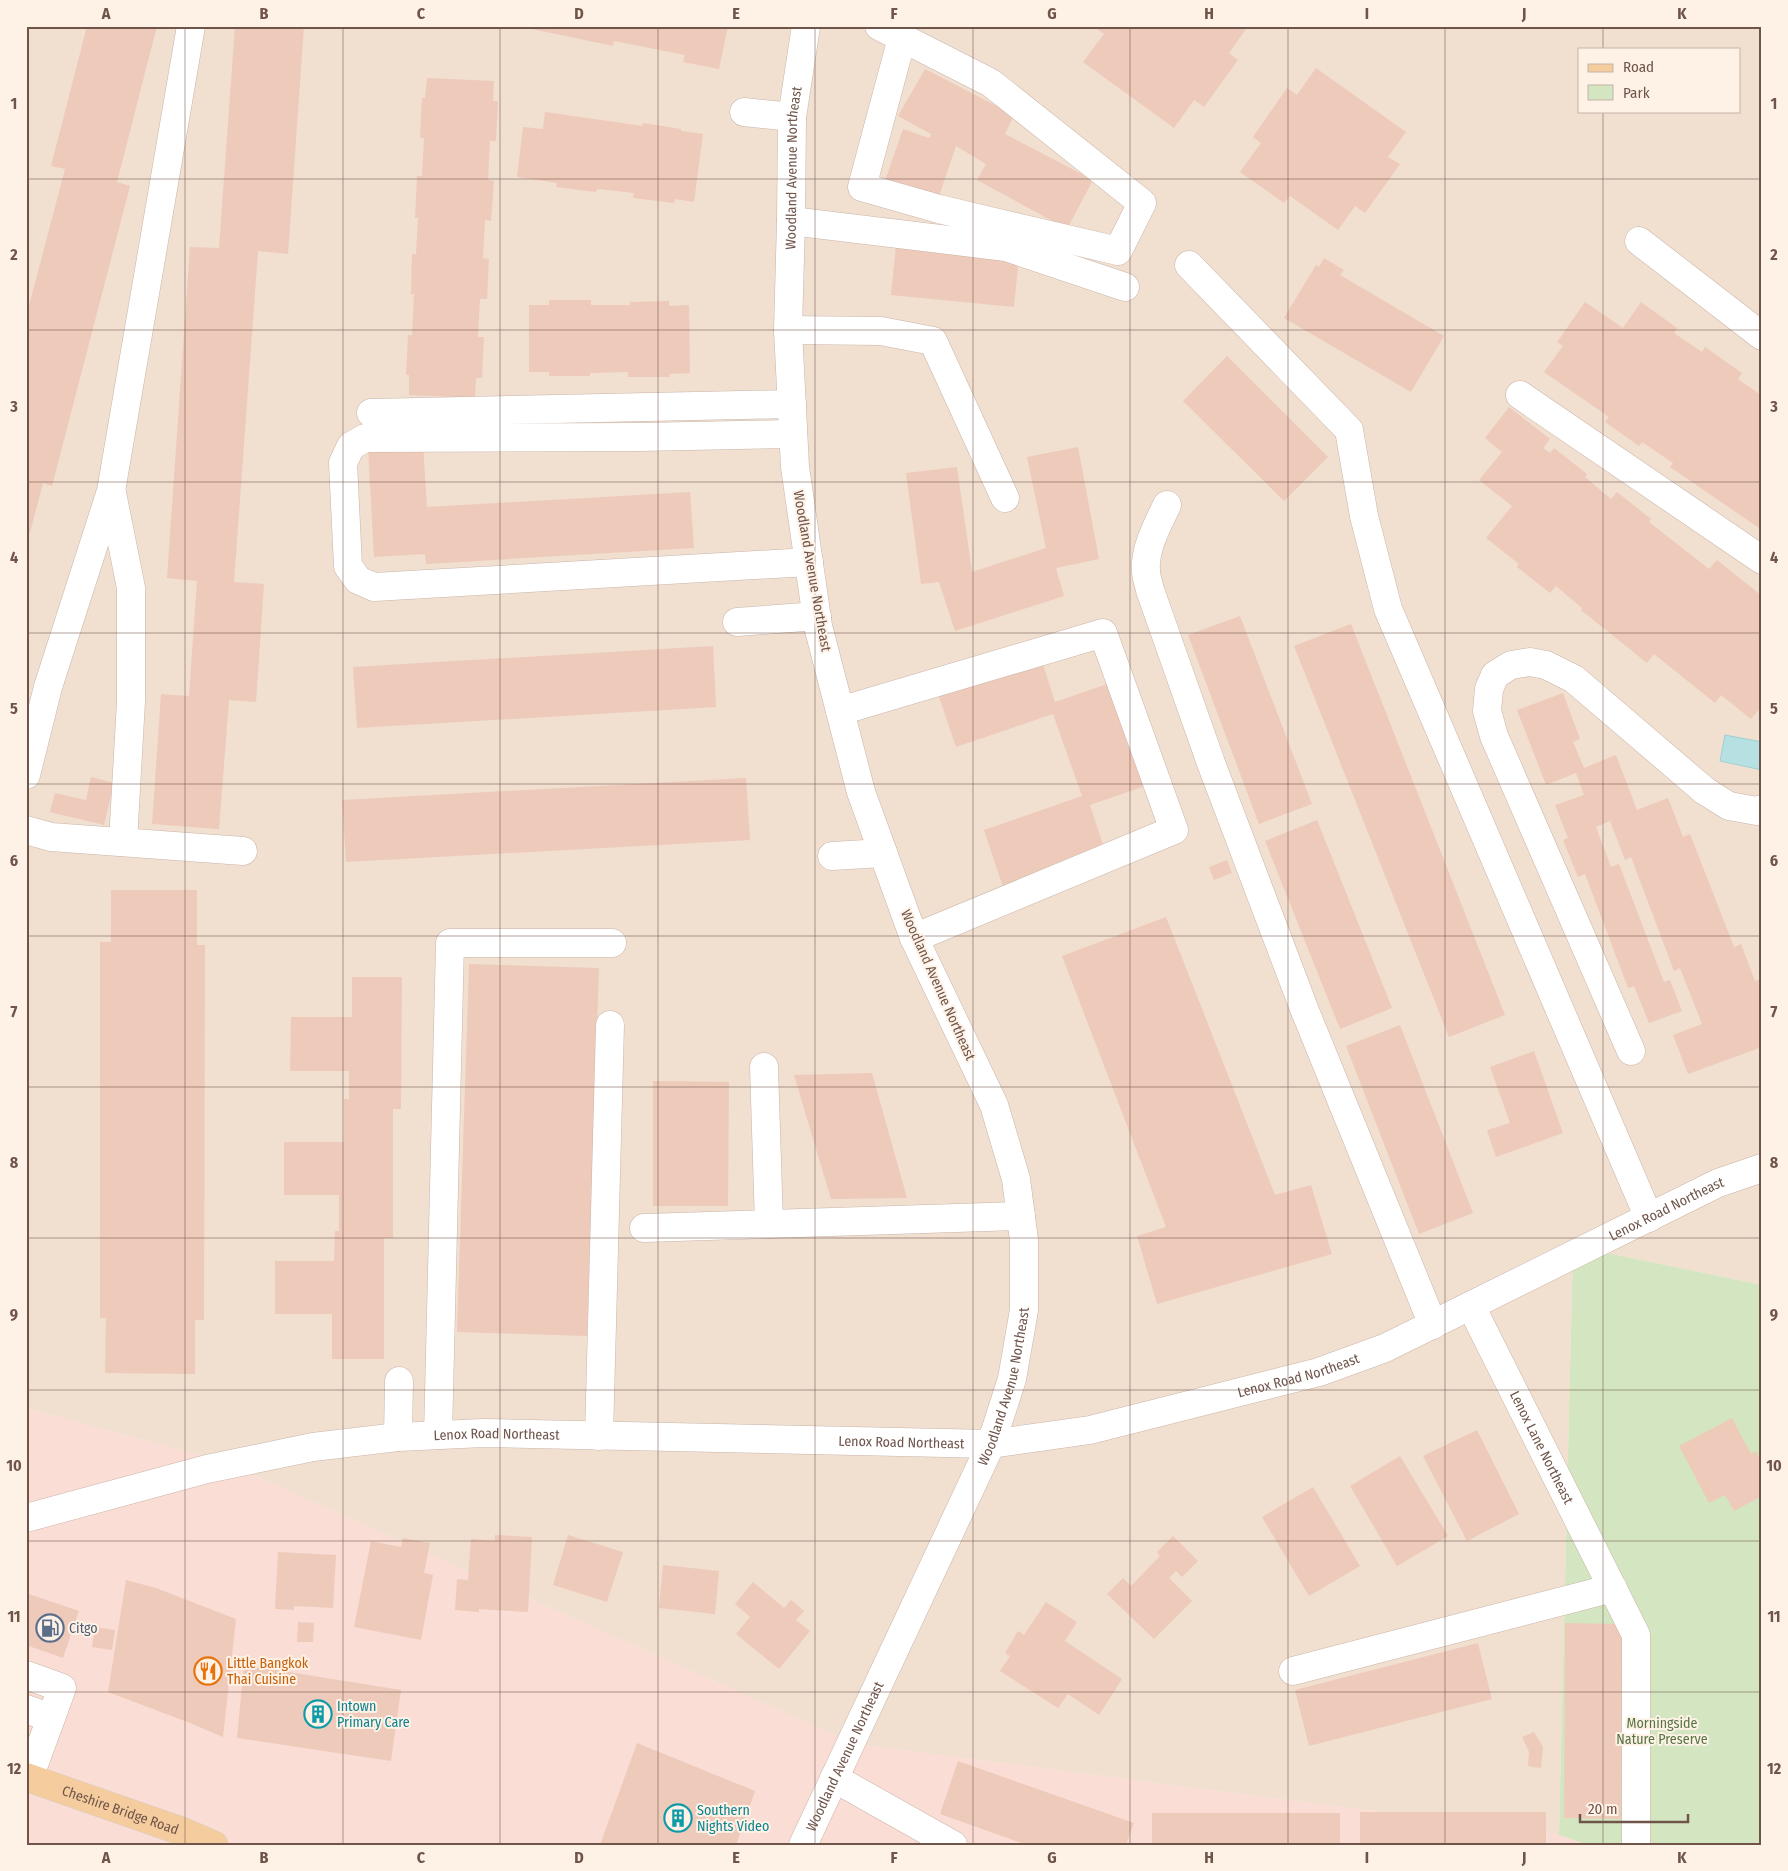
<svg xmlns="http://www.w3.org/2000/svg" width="1788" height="1871" font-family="'Fira Sans Condensed',sans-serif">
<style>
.residential{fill:#f1dfd0;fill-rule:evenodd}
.commercial{fill:#faddd5}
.green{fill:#d4e6c1}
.water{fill:#b7e0e2;stroke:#9ed0d3}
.building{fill:#eecabb}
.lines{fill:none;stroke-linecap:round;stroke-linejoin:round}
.minor-casing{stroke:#cab5a9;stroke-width:29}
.major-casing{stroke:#d7cfcc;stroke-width:29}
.minor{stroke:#fff;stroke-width:28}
.major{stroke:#f5cc9d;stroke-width:28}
.grid{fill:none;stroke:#6f544a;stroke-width:1;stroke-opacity:0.55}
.labels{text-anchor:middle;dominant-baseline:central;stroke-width:4;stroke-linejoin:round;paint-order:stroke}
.street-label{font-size:14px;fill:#6f544a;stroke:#fef2e7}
.service-label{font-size:14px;fill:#4e5e75;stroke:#fef2e7;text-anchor:start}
.food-label{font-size:14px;fill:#c56008;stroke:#fef2e7;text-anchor:start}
.culture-label{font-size:14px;fill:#0d838f;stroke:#fef2e7;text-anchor:start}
.park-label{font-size:14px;fill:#567542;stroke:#fef2e7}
.neatline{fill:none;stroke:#6f544a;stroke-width:2}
.grid-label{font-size:16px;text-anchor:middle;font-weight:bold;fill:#6f544a}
</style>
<rect width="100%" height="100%" fill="#faeee1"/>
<!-- residential -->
<path class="residential" d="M26,26H1762V1285L1573,1246L1559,1835L855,1744L221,1461L26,1408ZM1579,49H1739V111H1579Z"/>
<!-- commercial -->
<path class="commercial" d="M26,1408L221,1461L855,1744L1559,1835L1588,1845H26Z"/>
<!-- green -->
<path class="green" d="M1573,1246L1762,1285V1845H1588L1559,1835Z"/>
<!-- water -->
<path class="water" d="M1725,735L1762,742V770L1720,761Z"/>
<!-- building -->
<path class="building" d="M87,26H157L117,182L130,186L52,486L43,483L27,544L26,317L65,169L51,166Z
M235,26H304L288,254L258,251L234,582L264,584L256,702L229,700L219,829L152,824L161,694L189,696L197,581L167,578L190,247L219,248Z
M518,26H728L719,69L683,62L685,55L614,41L613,46Z
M1093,26H1248L1229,53L1238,60L1204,107L1194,100L1174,128L1083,62L1104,34Z
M1316,68L1406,132L1388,157L1400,164L1365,213L1355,206L1338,230L1290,196L1284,203L1240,172L1261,143L1253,137L1287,88L1297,95Z
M925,69L1014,115L1005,134L1093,180L1067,229L977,180L986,164L956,146L938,199L885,181L903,129L929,138L931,134L898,116Z
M427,78L494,81L493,101H498L496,141H490L488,180L494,181L491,221L485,220L483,258L489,259L487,299H480L478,337H484L482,378H476L475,398L409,395V375H406L408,335H412L414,294H411L412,254H416L418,218H415L417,176H422L424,138H420L422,98H425Z
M545,112L643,126V123L681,129V131L703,134L694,202L675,199L674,203L633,198L634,193L598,189L595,192L556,187L557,183L517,177L523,127L543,129Z
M896,245L1019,257L1014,307L891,295Z
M1324,258L1344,270L1340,275L1444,336L1411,392L1284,318L1316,265L1319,267Z
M549,300H591V305H630V302L669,301V306L689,305L690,373L669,374L670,377H628V372L590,373V376H549V372H529V305H549Z
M1585,302L1623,328L1641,302L1677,328L1674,333L1702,352L1705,347L1742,373L1738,379L1762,396V530L1670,467L1673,463L1642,442L1639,446L1605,422L1609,417L1544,372L1563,346L1557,342Z
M1227,356L1328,457L1284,501L1183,401Z
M1509,407L1550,439L1543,448L1550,453L1554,448L1587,474L1585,477L1611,499L1617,492L1651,519L1649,522L1709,569L1717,560L1762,596V706L1751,719L1721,695L1715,703L1654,654L1647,663L1581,610L1582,608L1556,586L1550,593L1517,567L1519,564L1486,538L1512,506L1479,480L1502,452L1485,438Z
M423,444L427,507L690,492L694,548L426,564L425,554L374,557L368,447Z
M1078,447L1099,559L1056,568L1064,596L955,631L939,582L921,584L906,473L957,467L972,572L1046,548L1027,457Z
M1240,616L1312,804L1259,824L1188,635Z
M1351,624L1505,1015L1449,1037L1294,646Z
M713,646L716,707L357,728L353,667Z
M1039,652L1055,702L1110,683L1145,786L1090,805L1106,854L1004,890L984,830L1082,796L1053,714L956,747L936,688Z
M1563,693L1580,739L1573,742L1584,768L1616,755L1637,810L1668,798L1683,837L1690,834L1734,947L1741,944L1755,981L1762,979V1047L1688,1074L1673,1035L1702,1024L1680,968L1674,971L1631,857L1625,860L1610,821L1596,827L1611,867L1619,864L1664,982L1670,980L1682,1011L1649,1023L1634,986L1628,988L1585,874L1578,877L1563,840L1568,838L1555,805L1584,795L1576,773L1546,785L1517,710Z
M91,777L114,783L104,825L50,812L55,793L86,800Z
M746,778L750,840L346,862L342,800Z
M1317,820L1392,1008L1340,1029L1265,841Z
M1227,860L1232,873L1214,880L1209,867Z
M111,890H197V945H205L204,1320H195V1374L105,1373L106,1318H100V942H111Z
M1166,917L1275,1195L1311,1185L1332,1254L1157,1304L1137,1236L1166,1227L1062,956Z
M469,964L599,968L587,1336L457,1332Z
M352,977H402L401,1109H393V1238H384V1359H332V1314H275V1261H334L335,1231H339V1195H284V1142H344V1099H349V1071H290L291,1017H352Z
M1400,1025L1473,1213L1419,1234L1346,1046Z
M1534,1051L1563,1133L1496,1157L1487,1130L1510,1123L1490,1067Z
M872,1073L907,1198L831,1199L794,1075Z
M653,1081L729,1082L728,1206H653Z
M1732,1418L1751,1454L1756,1451L1762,1463V1496L1734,1511L1725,1495L1709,1503L1679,1446Z
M1477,1430L1519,1514L1467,1541L1423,1456Z
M1400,1456L1448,1536L1397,1566L1350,1486Z
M1313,1487L1360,1566L1309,1596L1262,1517Z
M495,1535L532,1537L528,1612L479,1609V1612L455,1610L457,1579L468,1580L471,1539L495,1541Z
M568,1535L623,1552L607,1602L553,1585Z
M1173,1536L1198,1561L1182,1577L1176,1571L1169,1578L1192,1601L1154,1639L1107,1594L1123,1578L1131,1586L1160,1556L1157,1552Z
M403,1538L430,1543L424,1573L433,1575L421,1640L354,1627L371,1541L401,1547Z
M278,1552L336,1555L333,1608L294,1606V1610L275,1609Z
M663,1565L719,1571L715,1614L659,1608Z
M126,1580L156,1588L236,1619L223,1737L190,1723L108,1692Z
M753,1582L784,1608L791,1600L804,1611L796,1620L810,1631L779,1669L736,1634L750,1617L735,1604Z
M26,1593L79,1611L63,1658L26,1645Z
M1046,1602L1077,1622L1065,1641L1122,1679L1099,1715L1068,1694L1058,1708L1000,1671L1010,1656L1005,1653L1018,1631L1024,1635Z
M298,1622L314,1623L313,1642H297Z
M1565,1623L1622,1624L1621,1819L1564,1818Z
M95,1627L115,1630L112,1650L92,1647Z
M1478,1643L1492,1699L1309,1746L1295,1690Z
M244,1665L401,1690L391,1761L237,1738Z
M1534,1732L1543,1747L1541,1768L1528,1766L1529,1752L1522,1737Z
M637,1743L755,1791L736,1845H600Z
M958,1761L1134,1823L1126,1845H1027L940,1814Z
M1360,1812H1546V1845H1360Z
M1152,1813H1340V1845H1152Z"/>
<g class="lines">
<!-- minor casing -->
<g class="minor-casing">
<g id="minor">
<path d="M879,26L991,83L1142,203L1118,251L939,209L862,187L902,38"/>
<path d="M744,112L792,117"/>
<path d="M791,221L1006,247L1125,287"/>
<path d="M1639,241L1762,336"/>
<path d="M1189,265L1349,430L1364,516L1388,609L1649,1218"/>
<path d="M788,330L881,331L933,341L1005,498"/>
<path d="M1520,395L1762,560"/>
<path d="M371,413L792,404"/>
<path d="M793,434L639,437L365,438L351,446L343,463L348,566L358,580L374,587L809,562"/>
<path d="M112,493L131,588V701L123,842"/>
<path d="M1167,505C1158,524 1144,549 1146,571C1146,578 1149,584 1150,590L1211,763L1305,1011L1433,1325"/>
<path d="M737,622L817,616"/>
<path d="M840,711L1103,633L1174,830L914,938"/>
<path d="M26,775L48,687L111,491L191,26"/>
<path d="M26,830L51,837L243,851"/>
<path d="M832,856L883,853"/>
<path d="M1631,1051L1494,736L1487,711L1489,689L1495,675L1511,665L1530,662L1546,665L1574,679L1705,791L1729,806L1757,811L1762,809"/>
<path d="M764,1067L769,1224"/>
<path d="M644,1228L1021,1216"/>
<path id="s1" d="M1471,1306L1636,1635V1845"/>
<path d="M438,1435L450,943H612"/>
<path d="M599,1436L610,1025"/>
<path d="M398,1437L399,1381"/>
<path id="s2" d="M26,1518L207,1469L313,1447L398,1437L483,1433L991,1444L1090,1430L1319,1372L1385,1348L1718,1183L1762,1168"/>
<path d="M1293,1671L1613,1588"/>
<path d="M26,1675L62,1688L29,1778"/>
<path d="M26,1709L51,1718"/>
<path d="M834,1778L953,1845"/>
<path id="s3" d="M803,1845L991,1444L1012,1379L1024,1310V1240L1016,1179L994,1105L914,938L861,792L818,626L795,467L788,330L791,221L792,117L806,26"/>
</g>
</g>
<!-- major casing -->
<g class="major-casing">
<g id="major">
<path id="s4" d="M26,1777L184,1832L214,1845"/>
</g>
</g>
<!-- minor -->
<use href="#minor" class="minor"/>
<!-- major -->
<use href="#major" class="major"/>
</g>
<!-- grid -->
<path class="grid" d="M185,26V1845M343,26V1845M500,26V1845M658,26V1845M815,26V1845M973,26V1845M1130,26V1845M1288,26V1845M1445,26V1845M1603,26V49M1603,111V1845M26,179H1762M26,330H1762M26,482H1762M26,633H1762M26,784H1762M26,936H1762M26,1087H1762M26,1238H1762M26,1390H1762M26,1541H1762M26,1692H1762"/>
<!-- icons -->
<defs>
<g id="fuel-ring" transform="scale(1.4375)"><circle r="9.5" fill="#fef2e7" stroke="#5c6f8a" stroke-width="1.5"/><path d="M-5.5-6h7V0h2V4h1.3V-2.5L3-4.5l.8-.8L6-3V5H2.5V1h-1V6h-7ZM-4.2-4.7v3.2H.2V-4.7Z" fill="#5c6f8a"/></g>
<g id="restaurant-ring" transform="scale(1.4375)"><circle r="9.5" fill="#fef2e7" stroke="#e8710a" stroke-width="1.5"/><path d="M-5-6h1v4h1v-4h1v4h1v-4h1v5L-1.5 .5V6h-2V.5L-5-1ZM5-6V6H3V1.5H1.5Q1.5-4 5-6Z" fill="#e8710a"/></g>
<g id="building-ring" transform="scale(1.4375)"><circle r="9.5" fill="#fef2e7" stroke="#0f9aa8" stroke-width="1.5"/><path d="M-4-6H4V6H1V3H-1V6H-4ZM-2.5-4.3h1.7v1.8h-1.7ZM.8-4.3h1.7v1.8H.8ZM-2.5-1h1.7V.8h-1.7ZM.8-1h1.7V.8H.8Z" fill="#0f9aa8"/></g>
</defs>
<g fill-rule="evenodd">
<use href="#fuel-ring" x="50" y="1628"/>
<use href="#restaurant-ring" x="208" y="1671"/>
<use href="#building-ring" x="318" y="1714"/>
<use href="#building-ring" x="678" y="1818"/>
</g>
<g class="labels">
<!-- street labels -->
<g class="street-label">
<text stroke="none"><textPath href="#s3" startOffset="1762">Woodland Avenue Northeast</textPath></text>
<text transform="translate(812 571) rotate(80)">Woodland Avenue Northeast</text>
<text transform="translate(938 985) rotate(66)">Woodland Avenue Northeast</text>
<text stroke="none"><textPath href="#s2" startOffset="1695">Lenox Road Northeast</textPath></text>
<text stroke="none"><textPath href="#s2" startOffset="1290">Lenox Road Northeast</textPath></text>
<text stroke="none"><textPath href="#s3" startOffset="502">Woodland Avenue Northeast</textPath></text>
<text stroke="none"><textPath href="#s2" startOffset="480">Lenox Road Northeast</textPath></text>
<text stroke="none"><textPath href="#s2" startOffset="885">Lenox Road Northeast</textPath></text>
<text stroke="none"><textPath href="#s1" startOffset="158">Lenox Lane Northeast</textPath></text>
<text stroke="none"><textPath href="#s3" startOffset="98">Woodland Avenue Northeast</textPath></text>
<text stroke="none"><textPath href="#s4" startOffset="100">Cheshire Bridge Road</textPath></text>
</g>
<!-- service labels -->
<g class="service-label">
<text x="69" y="1628">Citgo</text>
</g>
<!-- food labels -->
<g class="food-label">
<text x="227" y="1663">Little Bangkok<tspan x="227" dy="16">Thai Cuisine</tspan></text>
</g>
<!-- culture labels -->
<g class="culture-label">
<text x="337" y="1706">Intown<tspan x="337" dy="16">Primary Care</tspan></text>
<text x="697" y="1810">Southern<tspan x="697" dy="16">Nights Video</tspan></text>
</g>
<!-- park labels -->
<g class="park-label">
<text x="1662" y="1723">Morningside<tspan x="1662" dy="16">Nature Preserve</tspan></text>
</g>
</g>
<!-- border -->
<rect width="1788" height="1871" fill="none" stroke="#fef2e7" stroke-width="55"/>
<!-- legend -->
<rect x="1578" y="48" width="162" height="65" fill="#fef2e7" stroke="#c5b3a8"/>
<rect x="1588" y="64" width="25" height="8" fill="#f5cc9d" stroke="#c5b3a8"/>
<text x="1623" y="72" font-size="15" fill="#6f544a">Road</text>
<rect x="1588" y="85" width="25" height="15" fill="#d4e6c1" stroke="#c5b3a8"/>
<text x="1623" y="98" font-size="15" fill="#6f544a">Park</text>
<!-- scale -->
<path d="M1580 1814v8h108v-8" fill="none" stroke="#6f544a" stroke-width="2.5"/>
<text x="1588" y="1814" font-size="15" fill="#6f544a" stroke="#fef2e7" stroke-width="4" paint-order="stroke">20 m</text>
<rect x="28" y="28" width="1732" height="1816" class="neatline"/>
<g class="grid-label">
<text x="106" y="19">A</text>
<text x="264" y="19">B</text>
<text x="421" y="19">C</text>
<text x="579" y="19">D</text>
<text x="736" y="19">E</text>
<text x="894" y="19">F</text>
<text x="1052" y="19">G</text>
<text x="1209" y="19">H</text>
<text x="1367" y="19">I</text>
<text x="1524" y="19">J</text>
<text x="1682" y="19">K</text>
<text x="14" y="109">1</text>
<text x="1774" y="109">1</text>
<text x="14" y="260">2</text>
<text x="1774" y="260">2</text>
<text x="14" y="412">3</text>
<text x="1774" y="412">3</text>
<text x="14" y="563">4</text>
<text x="1774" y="563">4</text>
<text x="14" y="714">5</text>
<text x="1774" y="714">5</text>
<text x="14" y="866">6</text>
<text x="1774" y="866">6</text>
<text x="14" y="1017">7</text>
<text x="1774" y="1017">7</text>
<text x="14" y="1168">8</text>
<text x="1774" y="1168">8</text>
<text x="14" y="1320">9</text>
<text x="1774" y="1320">9</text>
<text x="14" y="1471">10</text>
<text x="1774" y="1471">10</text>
<text x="14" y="1622">11</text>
<text x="1774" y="1622">11</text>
<text x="14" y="1774">12</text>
<text x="1774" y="1774">12</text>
<text x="106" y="1863">A</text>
<text x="264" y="1863">B</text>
<text x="421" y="1863">C</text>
<text x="579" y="1863">D</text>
<text x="736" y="1863">E</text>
<text x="894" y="1863">F</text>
<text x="1052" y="1863">G</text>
<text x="1209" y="1863">H</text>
<text x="1367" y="1863">I</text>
<text x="1524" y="1863">J</text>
<text x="1682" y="1863">K</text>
</g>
</svg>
